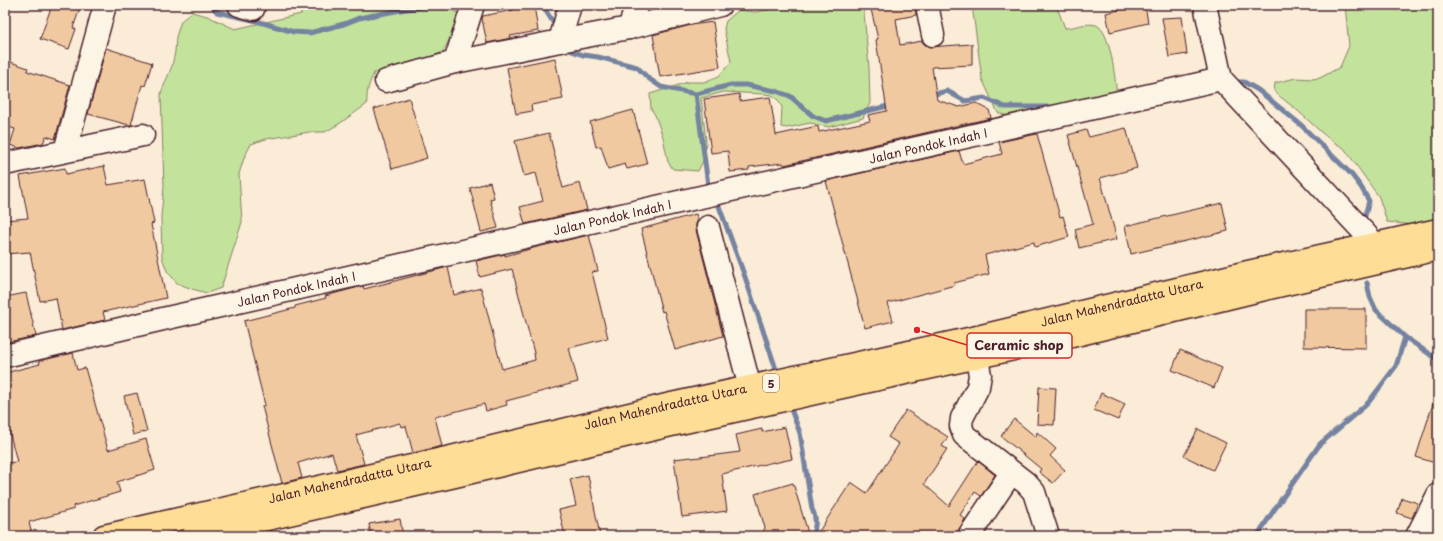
<svg xmlns="http://www.w3.org/2000/svg" width="1443" height="541" font-family="'Playpen Sans',sans-serif">
<style>
.green{fill:#c3e39c;stroke:#868164}
.lines{fill:none;stroke-linecap:round;stroke-linejoin:round}
.stream{stroke:#7583a1;stroke-width:5}
.building{fill:#f1c9a1;stroke:#4a1f2b}
.minor-casing{stroke:#4a1f2b;stroke-width:25}
.highway-casing{stroke:#4a1f2b;stroke-width:25}
.minor{stroke:#fcf5e5;stroke-width:22}
.highway{stroke:#fedd96;stroke-width:22}
.labels{text-anchor:middle;dominant-baseline:central;stroke-width:3;stroke-linejoin:round;paint-order:stroke}
.shield{fill:#fcf5e5;stroke:#7f5f63;stroke-width:1}
.shield-label{font-size:11px;font-weight:bold;fill:#4a1f2b}
.street-label{font-size:12px;fill:#4a1f2b;stroke:#fcf5e5}
.leader{fill:none;stroke:#d62828;stroke-width:1.5}
.callout-dot{fill:#d62828;stroke:#fcf5e5;stroke-width:1.5}
.callout{fill:#fcf5e5;stroke:#d62828;stroke-width:1.5}
.callout-label{font-size:13px;text-anchor:middle;font-weight:bold;fill:#4a1f2b}
</style>
<rect width="100%" height="100%" fill="#faecd7"/>
<filter id="ink" filterUnits="userSpaceOnUse"><feTurbulence type="fractalNoise" baseFrequency=".025" numOctaves="2"/><feDisplacementMap in="SourceGraphic" scale="8" xChannelSelector="R" yChannelSelector="G"/><feConvolveMatrix kernelMatrix="1 2 1 2 8 2 1 2 1" color-interpolation-filters="sRGB"/></filter>
<g filter="url(#ink)">
<!-- green -->
<path class="green" d="M307,5H444L458,13L457,23L454,30L443,52L412,65L404,66L374,73C369,83 366,93 367,104L339,124L325,132H310L266,139L251,144L244,158L239,174L242,222L221,288L207,293L192,289L177,283L167,271L162,257L161,216L164,187L161,93L172,66L175,52L176,37L181,21L192,12L207,16L235,29L301,14Z
M798,5H862L864,13L869,68L870,103L863,118L829,127L810,123L787,128L781,127L782,107L778,100L772,95L764,94L724,92L701,98L706,141L705,157L698,171L673,169L668,162L663,137L655,115L651,109L650,94L688,82H704L719,76L731,62L724,29L726,21L739,10L755,12Z
M972,5H1056L1065,28C1074,28 1086,22 1096,25C1111,30 1115,80 1117,95L1011,117L998,113L982,79Z
M1345,5H1438V219L1414,225L1387,222L1379,197L1344,148C1326,139 1313,124 1298,111C1290,104 1282,99 1274,91L1275,83L1296,78L1312,79L1320,78L1340,67L1349,46Z"/>
<g class="lines">
<!-- stream -->
<path class="stream" d="M212,5L217,12L253,20L294,32L309,33L344,24L359,18L406,9L423,7H462
M538,5L546,11L556,27
M569,50L583,55L598,57L637,67L648,78L661,87L696,94L731,85H746L776,91L790,96L813,116L826,121L892,105
M1232,82H1244L1258,90L1301,125L1351,174L1361,187L1369,201L1364,219
M696,94L708,185L711,190
M931,95L947,91L965,101L984,98L1005,107H1053
M716,198L745,277L778,375
M1367,283L1370,297L1376,310L1405,337L1438,360
M789,404L800,433L812,509C817,519 816,526 812,536
M1257,536L1274,510L1320,444L1368,403L1396,366L1405,337"/>
</g>
<!-- building -->
<path class="building" d="M52,5H81L73,28L76,29L69,49L40,39Z
M512,5H534L538,31L510,36L511,38L487,43L482,19L483,16L513,10Z
M870,5H915L916,15L896,19L900,45L922,41L924,44L929,47L972,44V65L932,67L937,100L959,107L976,103L989,110L991,118L784,165L783,163L765,165L749,167V170L730,172L728,151L711,153L704,99L739,94L740,101L770,97L776,135L818,126L819,132L870,121L868,115L887,111L876,40L878,39Z
M1141,5H1145L1148,23L1110,32L1106,13Z
M1182,17L1187,54L1169,57L1162,18Z
M713,22L720,67L660,77L653,35L691,25Z
M106,48L152,63L145,86L142,85L131,125H129L88,114Z
M555,58L563,99L531,105L532,111L516,114L507,68Z
M5,60L28,68L27,71L70,85L55,139L46,136L43,143L19,148L10,145L15,129L5,126Z
M409,98L427,158L392,169L374,109Z
M633,110L647,164L627,169L625,164L608,169L601,146L596,147L590,122Z
M1126,128L1137,168L1100,178L1117,239L1079,248L1075,229L1093,224L1068,135L1086,130L1089,137Z
M549,133L563,188L580,183L587,210L525,224L520,207L543,201L536,173L524,176L515,141Z
M1037,134L1060,217L1063,216L1069,237L1035,247L1034,242L985,255L989,274L954,283L955,285L888,303L893,321L865,328L826,181L959,151L963,164L1002,154L999,142Z
M104,166L108,185L145,179L154,223L151,224L166,298L103,312L105,320L62,330L56,298L40,301L30,252L5,254V220L28,218L20,176L65,168L66,174Z
M490,182L494,198L490,199L498,228L481,232L470,188Z
M1222,203L1228,231L1131,254L1125,226Z
M696,214L698,220L696,224V230L723,336L675,350L664,311L662,312L641,229Z
M589,235L598,271L592,272L608,338L569,348L578,382L506,401L507,405L486,411L484,404L435,417L442,446L413,453L406,426L401,427L400,423L356,435L364,464L337,470L332,453L298,463L302,478L282,483L262,406L265,405L244,321L295,308V306L326,298L325,296L363,286L364,289L448,267L454,295L481,288L502,369L535,360L534,353L512,269L480,277L476,261L505,254V256L537,247Z
M26,293L36,336L8,342L5,328V325L9,324L5,305V297Z
M1304,309H1366V348L1304,347Z
M1180,350L1222,368L1214,388L1172,370Z
M73,353L77,370L85,368L108,450L146,439L155,470L117,482L120,492L73,506L74,509L29,522L32,536H5V463L17,462L5,414V373L40,364L39,361Z
M1039,387L1056,388L1054,425L1037,424Z
M137,393L147,431L133,435L124,396Z
M1101,393L1125,404L1118,420L1094,410Z
M1435,397L1438,398V464L1416,457Z
M906,410L948,437L942,446L947,449L924,484L949,506L978,461L995,475L981,496L975,492L960,515L965,519L959,529L957,536H816L851,482L867,493L899,444L888,437Z
M1014,419L1036,437L1037,432L1056,449L1050,456L1065,470L1053,483L1039,472L1041,469L1001,436Z
M785,427L792,459L774,463V462L722,474L727,511L682,517L674,459L691,457L692,458L740,452L736,435L762,429V432Z
M1198,429L1226,443L1213,470L1184,456Z
M588,475L600,536H565L559,510L576,506L570,479Z
M793,483L809,536H761L765,528L755,494Z
M1402,498L1418,503L1412,518L1397,513Z
M400,519L403,536H371L369,524Z"/>
<g class="lines">
<!-- minor casing -->
<g class="minor-casing">
<g id="minor">
<path d="M239,5L253,9"/>
<path d="M927,5L933,35"/>
<path d="M1205,5L1221,79L1387,257"/>
<path d="M629,28L637,5"/>
<path d="M560,41L570,5"/>
<path d="M455,62L473,5"/>
<path d="M386,81L455,62L560,41L629,28L720,5"/>
<path d="M65,151L105,5"/>
<path d="M5,164L143,135"/>
<path d="M708,227L750,388"/>
<path d="M973,338L980,375L978,387L962,418L961,426L964,435L1026,483L1034,492L1048,536"/>
<path id="s1" d="M5,356L163,319L1221,79"/>
<path d="M969,536L1011,473"/>
<path d="M1417,536L1438,495"/>
</g>
</g>
<!-- highway casing -->
<g class="highway-casing">
<g id="highway">
<path id="s2" d="M104,536L451,457L667,405L973,338L1248,272L1438,230"/>
<path d="M193,536L455,476L671,425L1072,336L1252,292L1438,249"/>
</g>
</g>
<!-- minor -->
<use href="#minor" class="minor"/>
<!-- highway -->
<use href="#highway" class="highway"/>
</g>
</g>
<g class="labels">
<!-- shield labels -->
<rect class="shield" x="763" y="374" width="16" height="18" rx="3"/>
<g class="shield-label">
<text x="771" y="383">5</text>
</g>
<!-- street labels -->
<g class="street-label">
<text stroke="none"><textPath href="#s1" startOffset="947">Jalan Pondok Indah I</textPath></text>
<text stroke="none"><textPath href="#s1" startOffset="623">Jalan Pondok Indah I</textPath></text>
<text stroke="none"><textPath href="#s1" startOffset="299">Jalan Pondok Indah I</textPath></text>
<text stroke="none"><textPath href="#s2" startOffset="1044">Jalan Mahendradatta Utara</textPath></text>
<text stroke="none"><textPath href="#s2" startOffset="576">Jalan Mahendradatta Utara</textPath></text>
<text stroke="none"><textPath href="#s2" startOffset="252">Jalan Mahendradatta Utara</textPath></text>
</g>
</g>
<!-- callouts -->
<path class="leader" d="M917 330L967 345"/>
<circle class="callout-dot" cx="917" cy="330" r="4"/>
<rect class="callout" x="967" y="333" width="105" height="25" rx="4"/>
<g class="callout-label">
<text x="1019" y="350">Ceramic shop</text>
</g>
<!-- margin -->
<rect width="1443" height="541" fill="none" stroke="#fcf5e5" stroke-width="20"/>
<rect x="10" y="10" width="1423" height="521" fill="none" stroke="#4a1f2b" stroke-width="1.5" filter="url(#ink)"/>
</svg>
